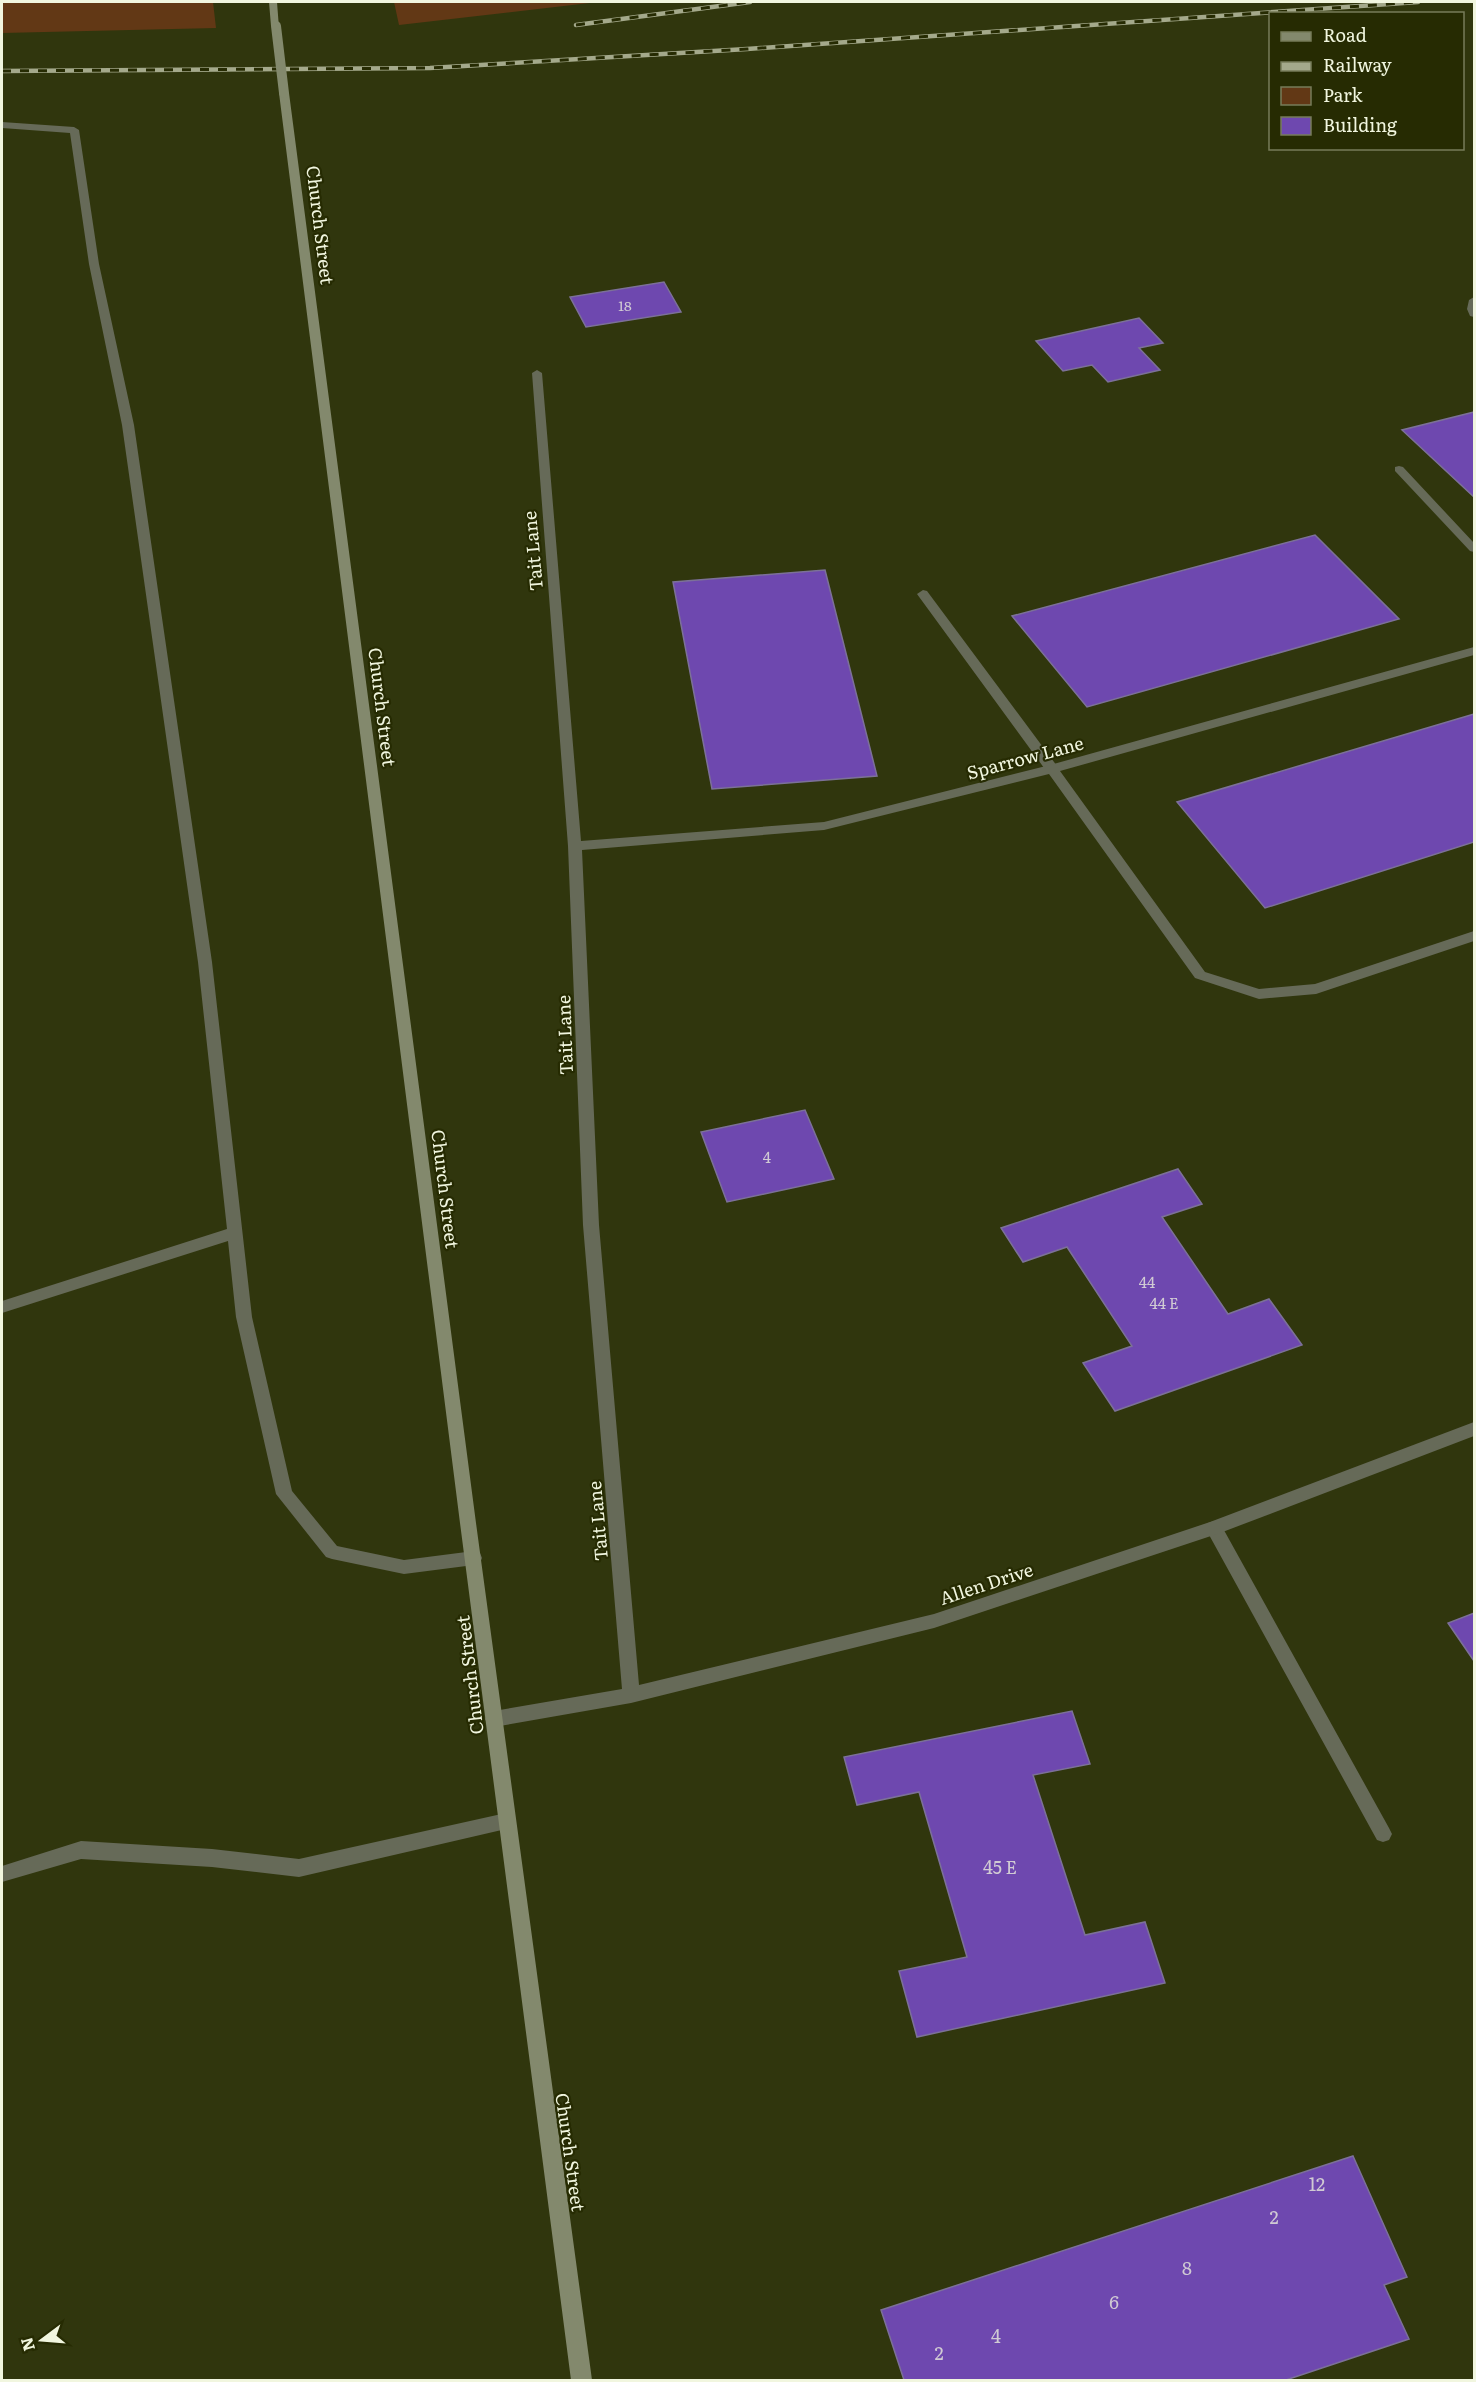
<svg xmlns="http://www.w3.org/2000/svg" width="1476" height="2382" font-family="Literata,serif">
<style>
.green{fill:#623815}
.building{fill:#6e48af;stroke:#7c7198;stroke-width:1.5}
.lines{fill:none;stroke-linecap:round;stroke-linejoin:round}
.service{fill:#666a58;fill-rule:evenodd}
.minor{fill:#666a58;fill-rule:evenodd}
.secondary{fill:#83896d;fill-rule:evenodd}
.rail-casing{stroke:#a4a98b;stroke-width:4.5}
.rail{stroke:#262b02;stroke-width:3;stroke-dasharray:9;stroke-linecap:butt}
.secondary-bridge{stroke:#83896d;stroke-width:10}
.labels{text-anchor:middle;dominant-baseline:central;stroke-width:4.5;stroke-linejoin:round;paint-order:stroke}
.far-number-label{font-size:14px;fill:#d0cad3}
.number-label{font-size:15px;fill:#d0cad3}
.street-label{font-size:18px;fill:#f1f6df;stroke:#262b02}
.near-number-label{font-size:18px;fill:#d0cad3}
</style>
<rect width="100%" height="100%" fill="#30360d"/>
<!-- green -->
<path class="green" d="M2,2H213L216,28L2,33Z
M394,2H598L399,25Z"/>
<!-- building -->
<path class="building" d="M664,282L681,312L586,327L570,297Z
M1139,318L1163,343L1139,348L1160,370L1108,382L1092,365L1063,371L1036,341Z
M1474,412V497L1402,430Z
M1315,535L1399,619L1087,707L1012,616Z
M825,570L877,776L712,789L673,582Z
M1474,714V842L1265,908L1177,802Z
M805,1110L834,1179L727,1202L701,1132Z
M1178,1169L1202,1204L1162,1217L1228,1314L1269,1299L1302,1345L1115,1411L1083,1363L1132,1346L1067,1247L1023,1262L1001,1228Z
M1474,1613V1661L1448,1623Z
M1072,1711L1090,1764L1033,1775L1085,1935L1145,1922L1165,1983L917,2037L899,1971L967,1957L919,1792L857,1805L844,1757Z
M1353,2156L1407,2277L1384,2285L1409,2339L1286,2380H904L881,2310Z"/>
<g class="lines">
<!-- service -->
<path class="service" d="M2,122L74,127L79,130L99,264L134,425L212,962L252,1317L292,1491L337,1546L404,1560L474,1551L480,1553L482,1558L480,1563L474,1565L404,1574L332,1559L326,1557L276,1494L236,1317L228,1241L2,1313V1301L227,1229L198,962L122,425L89,264L70,133L2,128Z
M1399,466L1403,467L1474,543V552L1470,551L1395,471V467Z
M923,590L927,591L1057,766L1058,769L1057,772H1047L917,594Z
M1214,1521L1220,1523L1389,1828L1392,1834L1389,1840L1383,1842L1377,1840L1208,1533L1206,1528L1208,1523Z
M506,1813L512,1815L515,1821L512,1827L506,1829L299,1877L212,1867L81,1859L2,1882V1866L81,1841L212,1849L299,1859Z"/>
<!-- minor -->
<path class="minor" d="M1474,297V317L1470,316L1467,309L1469,300Z
M537,370L542,373L581,841L824,822L1050,765L1474,647V655L1060,771L1205,972L1259,989L1315,984L1474,931V941L1316,994L1259,999L1195,978L1049,774L824,830L582,850L599,1225L639,1685L934,1614L1210,1522L1474,1422V1436L1220,1533L934,1628L631,1703L494,1727L488,1725L485,1719L488,1713L494,1711L622,1689L583,1225L568,846L532,373Z"/>
<!-- secondary -->
<path class="secondary" d="M269,2H277L279,28L271,26Z
M284,90L289,93L476,1523L592,2380H571L460,1523L279,93Z"/>
<!-- rail casing -->
<g class="rail-casing">
<path id="rail" d="M576,25L750,2
M2,71L430,68L747,49L1418,2"/>
</g>
<!-- rail -->
<use href="#rail" class="rail"/>
<!-- secondary-bridge -->
<path class="secondary-bridge" d="M276,26L284,93"/>
</g>
<g class="labels">
<!-- far-number labels -->
<g class="far-number-label">
<text x="625" y="305">18</text>
</g>
<!-- number labels -->
<g class="number-label">
<text x="767" y="1156">4</text>
<text x="1147" y="1281">44</text>
<text x="1164" y="1302">44 E</text>
</g>
<!-- street labels -->
<g class="street-label">
<text transform="translate(321 225) rotate(83)">Church Street</text>
<text transform="translate(532 551) rotate(-95)">Tait Lane</text>
<text transform="translate(383 707) rotate(83)">Church Street</text>
<text transform="translate(1025 757) rotate(-15)">Sparrow Lane</text>
<text transform="translate(564 1035) rotate(-92)">Tait Lane</text>
<text transform="translate(446 1189) rotate(83)">Church Street</text>
<text transform="translate(597 1521) rotate(-95)">Tait Lane</text>
<text transform="translate(986 1583) rotate(-18)">Allen Drive</text>
<text transform="translate(469 1675) rotate(-97)">Church Street</text>
<text transform="translate(571 2152) rotate(82)">Church Street</text>
</g>
<!-- near-number labels -->
<g class="near-number-label">
<text x="1000" y="1866">45 E</text>
<text x="1317" y="2183">12</text>
<text x="1274" y="2216">2</text>
<text x="1187" y="2267">8</text>
<text x="1114" y="2301">6</text>
<text x="996" y="2335">4</text>
<text x="939" y="2352">2</text>
</g>
</g>
<!-- border -->
<rect width="1476" height="2382" fill="none" stroke="#f1f6df" stroke-width="6"/>
<!-- legend -->
<rect x="1269" y="12" width="195" height="138" fill="#262b02" stroke="#777c5a" stroke-width="1.5"/>
<rect x="1281" y="32" width="30" height="9" fill="#83896d" stroke="#777c5a" stroke-width="1.5"/>
<text x="1323" y="42" font-size="18" fill="#f1f6df">Road</text>
<rect x="1281" y="62" width="30" height="9" fill="#a4a98b" stroke="#777c5a" stroke-width="1.5"/>
<text x="1323" y="72" font-size="18" fill="#f1f6df">Railway</text>
<rect x="1281" y="87" width="30" height="18" fill="#623815" stroke="#777c5a" stroke-width="1.5"/>
<text x="1323" y="102" font-size="18" fill="#f1f6df">Park</text>
<rect x="1281" y="117" width="30" height="18" fill="#6e48af" stroke="#777c5a" stroke-width="1.5"/>
<text x="1323" y="132" font-size="18" fill="#f1f6df">Building</text>
<!-- north arrow -->
<g transform="translate(42 2340) rotate(254)" stroke="#262b02" stroke-width="4.5" paint-order="stroke">
<path d="M0-4.5L10 22L0 15L-10 22Z" fill="#f1f6df"/>
<text y="-9" font-size="16" font-weight="bold" text-anchor="middle" fill="#f1f6df">N</text>
</g>
</svg>
